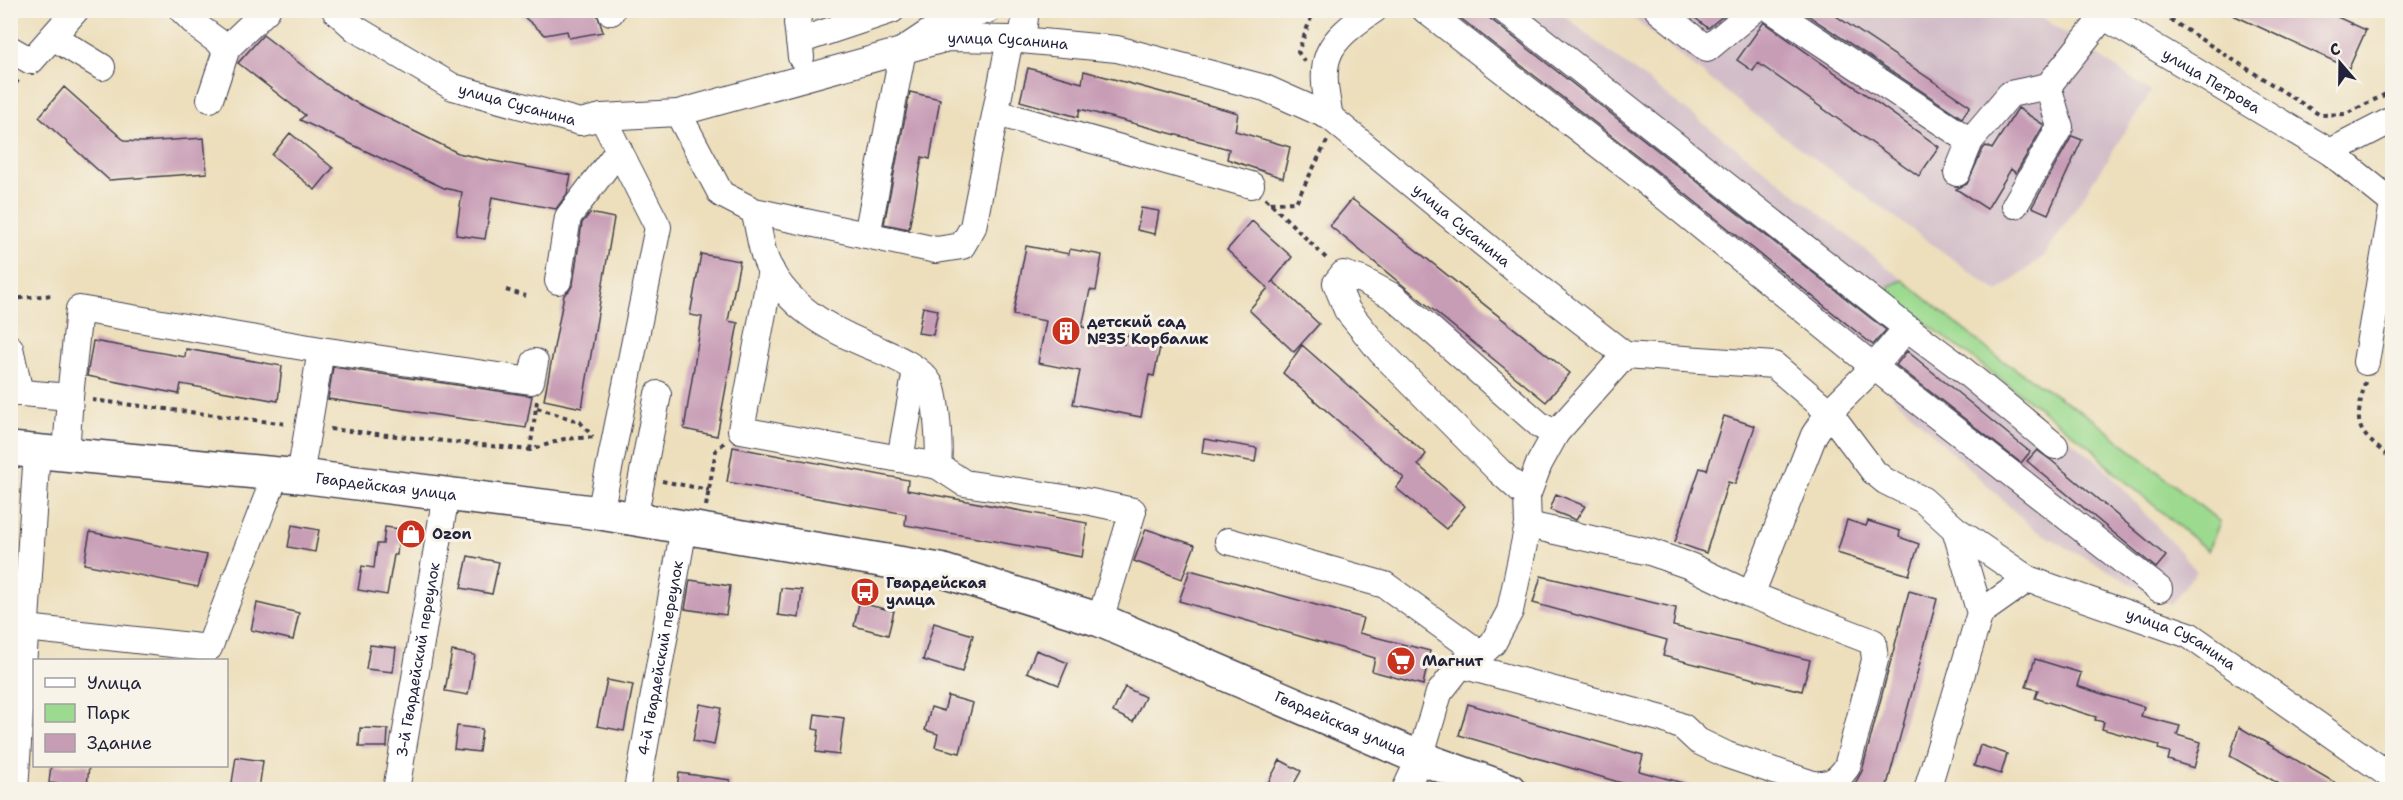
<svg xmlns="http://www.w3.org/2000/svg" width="2403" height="800" font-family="'Shantell Sans',sans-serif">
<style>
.industrial{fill:#d2bdc8}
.green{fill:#9cda8f;stroke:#5f7e65;stroke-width:1.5}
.building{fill:#c79cb5}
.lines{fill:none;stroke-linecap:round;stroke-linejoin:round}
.minor-casing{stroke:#403e4e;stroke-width:28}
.major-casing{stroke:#403e4e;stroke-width:36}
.path{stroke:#403e4e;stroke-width:4;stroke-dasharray:4.5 4.5;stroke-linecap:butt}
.minor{stroke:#fff;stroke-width:26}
.major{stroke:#fff;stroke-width:33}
.labels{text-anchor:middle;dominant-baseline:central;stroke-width:6;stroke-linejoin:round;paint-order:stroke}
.street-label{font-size:15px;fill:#22223b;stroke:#f7f3e8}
.poi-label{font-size:15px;font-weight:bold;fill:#22223b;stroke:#f7f3e8;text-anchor:start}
</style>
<rect width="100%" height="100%" fill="#f7f3e8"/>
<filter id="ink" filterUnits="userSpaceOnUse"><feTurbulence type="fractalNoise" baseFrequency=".0167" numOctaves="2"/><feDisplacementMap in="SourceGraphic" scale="12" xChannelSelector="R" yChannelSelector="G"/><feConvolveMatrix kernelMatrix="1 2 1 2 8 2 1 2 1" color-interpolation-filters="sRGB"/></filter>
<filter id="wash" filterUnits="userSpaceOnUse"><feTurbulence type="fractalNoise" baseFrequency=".008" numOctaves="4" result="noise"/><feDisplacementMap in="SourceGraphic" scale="24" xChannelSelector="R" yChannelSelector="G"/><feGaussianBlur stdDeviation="1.35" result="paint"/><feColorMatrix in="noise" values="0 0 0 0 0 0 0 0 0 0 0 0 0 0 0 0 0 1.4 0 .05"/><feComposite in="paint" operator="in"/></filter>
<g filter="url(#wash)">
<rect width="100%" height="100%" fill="#eddfbc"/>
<!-- industrial -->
<path class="industrial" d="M1451,11H1559L1594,40L1782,183L1903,280L1874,291L2100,463L2197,571L2170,605L2032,528L1649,165Z
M1624,11H2033L2151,92L2045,255L1998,292L1764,122Z"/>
<!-- green -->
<path class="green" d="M1903,280L1997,357L2094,420L2220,522L2208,551L2112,470L2092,448L1882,290Z"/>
<g id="blocks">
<!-- building -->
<path class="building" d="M516,10H596L603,32L569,38L567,31L545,35Z
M1450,10H1479L1886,330L1873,345L1653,168Z
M1685,10H1730L1708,28Z
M1800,10H1827L1970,106L1962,118Z
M2222,10H2322L2366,30L2349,68Z
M1764,22L1939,147L1919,176L1758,63L1753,71L1737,60Z
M263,35L330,87L353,101L458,153L488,160L571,175L567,194L556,209L492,197L485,239L456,235L462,192L444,188L300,120L305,115L238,63Z
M1028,68L1082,83L1084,71L1238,113L1235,131L1290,147L1283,178L1227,159L1229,149L1080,109L1078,117L1020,101Z
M64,87L125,141L142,142L204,138L207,173L109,180L39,117Z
M910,92L940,99L930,159L922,157L909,229L884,224Z
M2018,108L2044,125L2016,173L2011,169L1987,209L1956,189L1967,184L1983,149L1986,146L1992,149Z
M290,133L333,168L315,190L272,155Z
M2072,136L2082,140L2048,214L2032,207Z
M1352,199L1570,373L1546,402L1330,226Z
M1141,208L1159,211L1155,234L1137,230Z
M590,213L614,218L582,408L544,400L564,295L569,291L573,284L582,223Z
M1252,221L1292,257L1271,283L1273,281L1319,324L1294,352L1249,310L1268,288L1227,250Z
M1026,246L1069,254L1070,249L1102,255L1096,291L1090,290L1082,327L1089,328L1087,337L1124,344L1125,335L1161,342L1154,376L1149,375L1141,417L1073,404L1080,371L1038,363L1046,321L1013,315Z
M701,254L740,261L728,321L738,323L717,436L684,429L702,317L690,315Z
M923,307L938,310L933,335L918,333Z
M93,341L185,357L186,349L282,366L278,401L181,384L179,394L87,376Z
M1302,345L1426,454L1418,465L1465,506L1446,529L1396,488L1404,478L1283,373Z
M1907,351L2030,452L2021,463L1896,365Z
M333,367L532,396L526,428L328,399Z
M1724,416L1755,426L1735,484L1728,482L1706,553L1675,542L1700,468L1707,470Z
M1204,439L1257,448L1255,462L1202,453Z
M733,447L908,480L907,490L1087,523L1082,557L905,525L906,514L727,482Z
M2037,450L2052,461L2166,556L2156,568L2027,461Z
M1556,494L1585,506L1576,520L1550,510Z
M1847,520L1866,526L1868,521L1900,531L1899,537L1919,544L1909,575L1837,553Z
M292,525L319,530L315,552L288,547Z
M385,527L414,531L413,545L398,543L397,555H394L387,595L358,590L362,566L374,568L377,544H383Z
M1146,529L1195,545L1182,579L1134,561Z
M90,532L207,555L198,587L84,564Z
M468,556L499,562L492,594L461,588Z
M1190,570L1363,618L1359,633L1430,651L1423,685L1372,671L1375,658L1179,601Z
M1541,576L1676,608L1673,626L1810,660L1802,691L1663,656L1667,640L1533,603Z
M690,580L730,586L726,615L685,609Z
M781,588L802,590L799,618L778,615Z
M1909,591L1937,599L1886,789H1852L1862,771Z
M257,603L299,613L293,640L251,630Z
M859,603L894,611L888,635L854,626Z
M934,623L973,635L962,672L923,660Z
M370,645L396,648L393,672L366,669Z
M1036,650L1068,663L1059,685L1027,672Z
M452,651L475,655L468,695L445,691Z
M2035,659L2081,673L2077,686L2144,707L2141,716L2180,726L2177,735L2201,742L2194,768L2168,760L2170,752L2158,749L2159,745L2102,729L2104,722L2095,720L2096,717L2035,698L2038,690L2026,687Z
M607,680L633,685L624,731L597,726Z
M1125,687L1145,697L1133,722L1113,712Z
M948,696L973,703L960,753L935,747L938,734L925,730L931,707L944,711Z
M700,704L721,708L714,745L693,741Z
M1468,704L1643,755L1639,771L1690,785L1689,789H1642L1459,735Z
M815,714L844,718L839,755L816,752L819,730L813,729Z
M457,726L482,729L479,752L454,749Z
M2239,727L2346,789H2288L2230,756Z
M360,728L388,729L387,747H359Z
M1980,745L2007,754L2001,774L1974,766Z
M236,757L263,761L259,789H231Z
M1280,760L1301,771L1291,789H1280L1268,783Z
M51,765H89L87,787L49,783Z
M679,773L730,780L729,789H677Z"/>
</g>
</g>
<g filter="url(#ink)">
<use href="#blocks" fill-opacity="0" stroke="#403e4e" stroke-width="1.5"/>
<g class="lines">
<!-- minor casing -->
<g class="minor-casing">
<g id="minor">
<path d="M182,10L201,29L227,48L210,99"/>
<path id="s1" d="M335,10L356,29L453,87L580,122L602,117L678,113L948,38L1010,39L1117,49L1265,88L1330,117L1513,268L1625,355"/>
<path d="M611,10V12"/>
<path d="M799,10L797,23L801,57"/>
<path d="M1425,10L1644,180L1874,367L2159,589"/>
<path d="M1504,10L1907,328L1958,366L2055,446"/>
<path d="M1658,10L1707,49L1754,10"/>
<path d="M1772,10L1970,141"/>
<path id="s2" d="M2093,10L2330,152L2392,202"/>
<path d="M53,37L102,67"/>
<path d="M1022,40L1026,10"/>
<path d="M799,41L892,10"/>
<path d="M227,48L267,10"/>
<path d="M10,49L31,61L76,10"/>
<path d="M678,113L721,194L754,211L936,250L962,246L973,227L1010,39"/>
<path d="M997,113L1251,185"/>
<path d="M1330,117C1318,57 1324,44 1374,10"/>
<path d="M2330,152L2392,120"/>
<path d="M1957,173L1970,141L2010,94L2048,86L2103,17"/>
<path d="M2015,205L2060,127L2048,86"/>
<path d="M754,211C758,225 760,241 764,255C781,305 832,331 877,349C895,357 920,367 930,384C937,397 940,450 938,466L964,483L1091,502L1133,511L1100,620"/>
<path d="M867,235L903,50L942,24L988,10"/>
<path d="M771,270L741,430L938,466"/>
<path d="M558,281L568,217L619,150"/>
<path d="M10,348L20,393"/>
<path id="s3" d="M1625,355L1774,365L1829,412L1874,472L1885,481L1923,500L1955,529L2028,579L2189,635L2392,777"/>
<path d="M2366,362L2392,209"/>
<path d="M10,392L70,397L66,453"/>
<path d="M70,397L79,309L321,350L531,381L535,362"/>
<path d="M900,459L916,370"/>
<path d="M300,476L321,350"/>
<path d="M1527,496L1499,471L1381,352L1347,310L1336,283L1343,274L1362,280L1394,297L1541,426L1556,433L1625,355"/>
<path d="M600,513L658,227L602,117"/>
<path d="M634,519L658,394"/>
<path d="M1528,525L1650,552L1690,566L1751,595L1814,435L1829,412L1874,367L1907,328"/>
<path d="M1228,541L1385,585L1481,654"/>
<path d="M1980,613L2028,579"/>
<path d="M26,628L209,648L276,474"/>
<path d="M1461,665L1663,719L1683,727L1698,741L1727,755L1813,784C1831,785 1837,781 1847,767L1875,660L1873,642L1751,595"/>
<path d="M15,790L37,451"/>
<path id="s4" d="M396,790L446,495"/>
<path id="s5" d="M637,790L684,527"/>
<path d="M1405,790L1420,758L1439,693L1461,665L1481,654L1493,643L1510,611L1528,525L1527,496L1539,464L1556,433"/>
<path d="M1927,790L1980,613L1955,529"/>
</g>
</g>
<!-- major casing -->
<g class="major-casing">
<g id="major">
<path id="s6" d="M10,449L300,476L600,513L940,570L1100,620L1420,758L1509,790"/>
</g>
</g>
<!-- path -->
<path class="path" d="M2155,10L2320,115L2346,114L2392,91
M1305,62L1298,52L1314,10
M10,91L19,79
M1265,198L1328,260
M1270,203L1296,202L1327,141
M506,290L526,296
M10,299L53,295
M2365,382C2354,429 2355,429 2392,459
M92,400L287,424
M537,408L580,422L593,437
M330,429L530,450L564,439L595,437
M530,450L537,401
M662,481L709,490
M706,506L716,450L724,443"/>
<!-- minor -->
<use href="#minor" class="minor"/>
<!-- major -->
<use href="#major" class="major"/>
</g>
</g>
<!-- icons -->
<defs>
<g id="building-disc" transform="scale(1.5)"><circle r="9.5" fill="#c8321e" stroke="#f7f3e8"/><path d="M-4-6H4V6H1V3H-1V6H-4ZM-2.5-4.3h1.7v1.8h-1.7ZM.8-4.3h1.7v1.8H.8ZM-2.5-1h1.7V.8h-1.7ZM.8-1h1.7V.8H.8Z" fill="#fff"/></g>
<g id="shop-disc" transform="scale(1.5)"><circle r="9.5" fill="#c8321e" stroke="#f7f3e8"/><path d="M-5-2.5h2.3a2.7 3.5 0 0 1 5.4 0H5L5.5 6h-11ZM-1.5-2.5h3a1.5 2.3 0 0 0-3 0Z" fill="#fff"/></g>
<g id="bus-disc" transform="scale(1.5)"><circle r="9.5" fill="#c8321e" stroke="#f7f3e8"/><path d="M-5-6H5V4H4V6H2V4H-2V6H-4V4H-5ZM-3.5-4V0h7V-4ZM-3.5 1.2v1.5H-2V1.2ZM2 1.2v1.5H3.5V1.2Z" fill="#fff"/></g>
<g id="supermarket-disc" transform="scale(1.5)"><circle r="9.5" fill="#c8321e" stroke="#f7f3e8"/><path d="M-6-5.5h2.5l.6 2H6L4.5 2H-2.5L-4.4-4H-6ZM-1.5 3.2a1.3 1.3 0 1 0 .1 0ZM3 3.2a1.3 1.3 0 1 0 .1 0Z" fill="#fff"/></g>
</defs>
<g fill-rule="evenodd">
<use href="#building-disc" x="1066" y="331"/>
<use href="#shop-disc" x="411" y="534"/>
<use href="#bus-disc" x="865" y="592"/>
<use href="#supermarket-disc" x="1401" y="661"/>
</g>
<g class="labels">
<!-- street labels -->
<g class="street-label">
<text stroke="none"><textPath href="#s1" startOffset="712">улица Сусанина</textPath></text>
<text stroke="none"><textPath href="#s2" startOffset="138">улица Петрова</textPath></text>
<text stroke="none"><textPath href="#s1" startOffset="208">улица Сусанина</textPath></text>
<text stroke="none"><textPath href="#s1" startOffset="1216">улица Сусанина</textPath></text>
<text stroke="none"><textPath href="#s6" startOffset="378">Гвардейская улица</textPath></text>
<text stroke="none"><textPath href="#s3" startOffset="650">улица Сусанина</textPath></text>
<text stroke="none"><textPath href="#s5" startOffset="134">4-й Гвардейский переулок</textPath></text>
<text stroke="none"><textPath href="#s4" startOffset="132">3-й Гвардейский переулок</textPath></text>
<text stroke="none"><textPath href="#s6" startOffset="1368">Гвардейская улица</textPath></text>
</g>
<!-- poi labels -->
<g class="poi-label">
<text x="1087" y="322">детский сад<tspan x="1087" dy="17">№35 Корбалик</tspan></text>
<text x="432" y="534">Ozon</text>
<text x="886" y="583">Гвардейская<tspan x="886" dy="17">улица</tspan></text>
<text x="1422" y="661">Магнит</text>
</g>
</g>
<!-- margin -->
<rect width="2403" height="800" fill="none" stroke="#f7f3e8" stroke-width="36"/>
<!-- legend -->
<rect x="33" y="659" width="195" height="108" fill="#f7f3e8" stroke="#a29fa3" stroke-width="1.5"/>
<rect x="45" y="678" width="30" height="9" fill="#ffffff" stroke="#a29fa3" stroke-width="1.5"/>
<text x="87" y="689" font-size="18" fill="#22223b">Улица</text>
<rect x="45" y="704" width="30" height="18" fill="#9cda8f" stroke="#a29fa3" stroke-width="1.5"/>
<text x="87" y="719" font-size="18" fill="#22223b">Парк</text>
<rect x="45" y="734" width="30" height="18" fill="#c79cb5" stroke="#a29fa3" stroke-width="1.5"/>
<text x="87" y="749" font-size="18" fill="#22223b">Здание</text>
<!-- north arrow -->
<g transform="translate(2340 63) rotate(340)" stroke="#f7f3e8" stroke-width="4.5" paint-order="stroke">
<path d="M0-4.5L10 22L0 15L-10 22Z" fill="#22223b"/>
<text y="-9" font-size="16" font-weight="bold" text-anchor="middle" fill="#22223b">С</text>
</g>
</svg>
